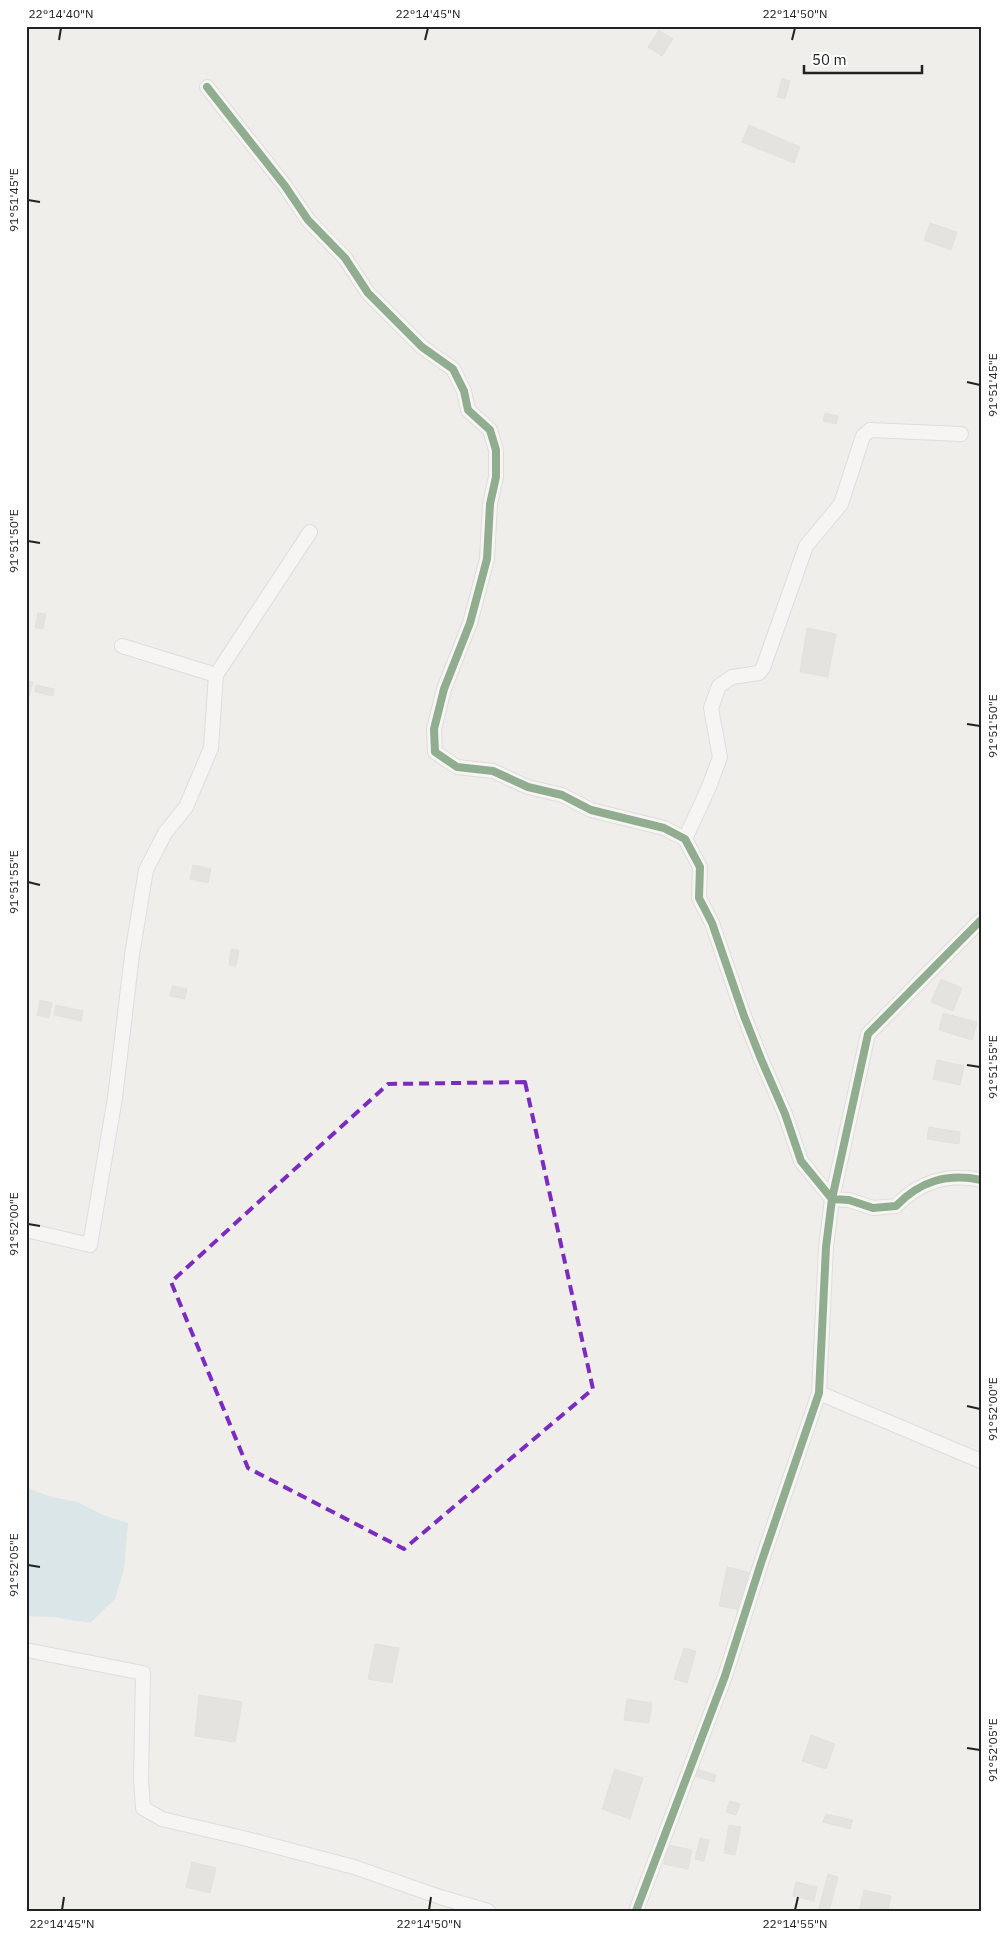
<svg xmlns="http://www.w3.org/2000/svg" width="1007" height="1937" font-family="'IBM Plex Sans',sans-serif">
<style>
.water{fill:#bfdbe3}
.building{fill:#d7d4d2;stroke:#d3d0cc}
.lines{fill:none;stroke-linecap:round;stroke-linejoin:round}
.street-casing{stroke:#c9c8c7;stroke-width:16}
.street{stroke:#fdfcfc;stroke-width:14}
.cycleway-casing{stroke:#fff;stroke-width:11}
.cycleway{stroke:#1b5e20;stroke-width:8}
.marked{fill:none;stroke:#7b2cbf;stroke-width:4;stroke-dasharray:10 6;stroke-linejoin:round}
.ticks{fill:none;stroke:#222;stroke-width:2}
.neatline{fill:none;stroke:#222;stroke-width:2}
.ticks-label{font-size:12px;text-anchor:middle;fill:#222}
</style>
<rect width="100%" height="100%" fill="#f0eeeb"/>
<!-- water -->
<path class="water" d="M26,1488L52,1497L77,1502L103,1515L128,1523L124,1569L115,1599L90,1623L54,1617L26,1616Z"/>
<!-- building -->
<path class="building" d="M659,30L673,39L662,56L648,47Z
M782,78L790,81L785,99L777,97Z
M749,125L800,147L794,163L742,142Z
M930,223L957,232L951,250L924,240Z
M825,413L838,416L836,424L823,421Z
M38,613L46,614L43,629L35,628Z
M807,628L836,634L828,677L800,672Z
M26,681L33,682L29,697L26,696Z
M36,685L54,689L53,696L35,692Z
M193,865L211,869L208,883L190,879Z
M231,949L239,950L236,966L229,965Z
M941,979L962,988L953,1011L931,1002Z
M172,986L187,989L185,999L170,996Z
M40,1000L52,1003L49,1018L37,1015Z
M56,1005L83,1011L81,1021L54,1015Z
M943,1013L977,1022L972,1040L939,1030Z
M937,1060L964,1066L960,1085L933,1079Z
M929,1127L960,1132L959,1144L927,1139Z
M727,1567L749,1572L741,1610L719,1606Z
M375,1644L399,1648L392,1683L368,1679Z
M684,1648L696,1651L687,1683L674,1679Z
M199,1695L242,1702L235,1742L195,1736Z
M627,1699L652,1703L649,1723L624,1720Z
M811,1735L835,1744L826,1769L802,1761Z
M615,1769L643,1778L630,1819L602,1809Z
M697,1769L716,1775L714,1782L695,1776Z
M730,1801L740,1804L736,1815L726,1812Z
M826,1814L853,1820L850,1829L823,1822Z
M729,1825L741,1827L735,1855L724,1853Z
M700,1838L709,1840L704,1861L695,1859Z
M668,1845L692,1850L688,1869L664,1864Z
M192,1862L216,1868L210,1893L186,1887Z
M828,1874L838,1877L829,1911H818Z
M796,1882L817,1887L814,1901L793,1896Z
M864,1890L891,1896L888,1911H859Z"/>
<g class="lines">
<!-- street casing -->
<g class="street-casing">
<path id="street" d="M207,87L285,186L308,220L345,258L368,293L422,347L453,369L464,391L468,410L490,430L496,450V477L490,504L487,559L470,623L444,689L434,729L435,752L457,767L493,771L528,787L562,795L591,810L664,828L685,839L700,867L699,898L712,923L744,1016L761,1059L785,1114L801,1161L832,1199L849,1200L873,1208L896,1206C920,1181 947,1173 981,1180
M216,675L310,532
M685,839L709,787L720,757L711,708L719,686L732,677L759,673L763,668L806,546L841,504L863,436L870,430L961,434
M26,1230L90,1245L115,1098L132,955L146,870L165,833L186,807L211,748L216,675L122,646
M819,1393L981,1461
M26,1650L143,1673L141,1780L143,1808L162,1819L247,1839L354,1867L440,1897L488,1911
M636,1911L725,1676L761,1563L819,1393L826,1247L832,1199L868,1034L981,920"/>
</g>
<!-- street -->
<use href="#street" class="street"/>
<!-- cycleway casing -->
<g class="cycleway-casing">
<path id="cycleway" d="M207,87L285,186L308,220L345,258L368,293L422,347L453,369L464,391L468,410L490,430L496,450V477L490,504L487,559L470,623L444,689L434,729L435,752L457,767L493,771L528,787L562,795L591,810L664,828L685,839L700,867L699,898L712,923L744,1016L761,1059L785,1114L801,1161L832,1199L849,1200L873,1208L896,1206C920,1181 947,1173 981,1180
M636,1911L725,1676L761,1563L819,1393L826,1247L832,1199L868,1034L981,920"/>
</g>
<!-- cycleway -->
<use href="#cycleway" class="cycleway"/>
</g>
<!-- marked area -->
<path d="M0 0H1007V1937H0ZM525,1082L593,1389L404,1549L248,1468L171,1282L388,1084Z" fill="#f0eeeb" fill-opacity=".55" fill-rule="evenodd"/>
<path class="marked" d="M525,1082L593,1389L404,1549L248,1468L171,1282L388,1084Z"/>
<!-- ticks -->
<path class="ticks" d="M59,40L61,28M425,40L428,28M792,40L795,28M28,200L40,202M967,382L980,385M28,541L40,543M967,724L980,726M28,882L40,885M967,1065L980,1067M28,1224L40,1226M967,1406L980,1409M28,1565L40,1567M967,1748L980,1750M62,1910L64,1897M429,1910L431,1897M795,1910L798,1897"/>
<!-- border -->
<rect width="1007" height="1937" fill="none" stroke="#ffffff" stroke-width="55"/>
<!-- scale -->
<path d="M804 65v8h118v-8" fill="none" stroke="#222222" stroke-width="2.5"/>
<text x="812" y="65" font-size="15" fill="#222222" stroke="#ffffff" stroke-width="4" paint-order="stroke">50 m</text>
<rect x="28" y="28" width="952" height="1882" class="neatline"/>
<g class="ticks-label">
<text x="61" y="18">22°14'40"N</text>
<text x="428" y="18">22°14'45"N</text>
<text x="795" y="18">22°14'50"N</text>
<text transform="translate(14 200) rotate(-90)" y="4">91°51'45"E</text>
<text transform="translate(993 385) rotate(-90)" y="4">91°51'45"E</text>
<text transform="translate(14 541) rotate(-90)" y="4">91°51'50"E</text>
<text transform="translate(993 726) rotate(-90)" y="4">91°51'50"E</text>
<text transform="translate(14 882) rotate(-90)" y="4">91°51'55"E</text>
<text transform="translate(993 1067) rotate(-90)" y="4">91°51'55"E</text>
<text transform="translate(14 1224) rotate(-90)" y="4">91°52'00"E</text>
<text transform="translate(993 1409) rotate(-90)" y="4">91°52'00"E</text>
<text transform="translate(14 1565) rotate(-90)" y="4">91°52'05"E</text>
<text transform="translate(993 1750) rotate(-90)" y="4">91°52'05"E</text>
<text x="62" y="1928">22°14'45"N</text>
<text x="429" y="1928">22°14'50"N</text>
<text x="795" y="1928">22°14'55"N</text>
</g>
</svg>
